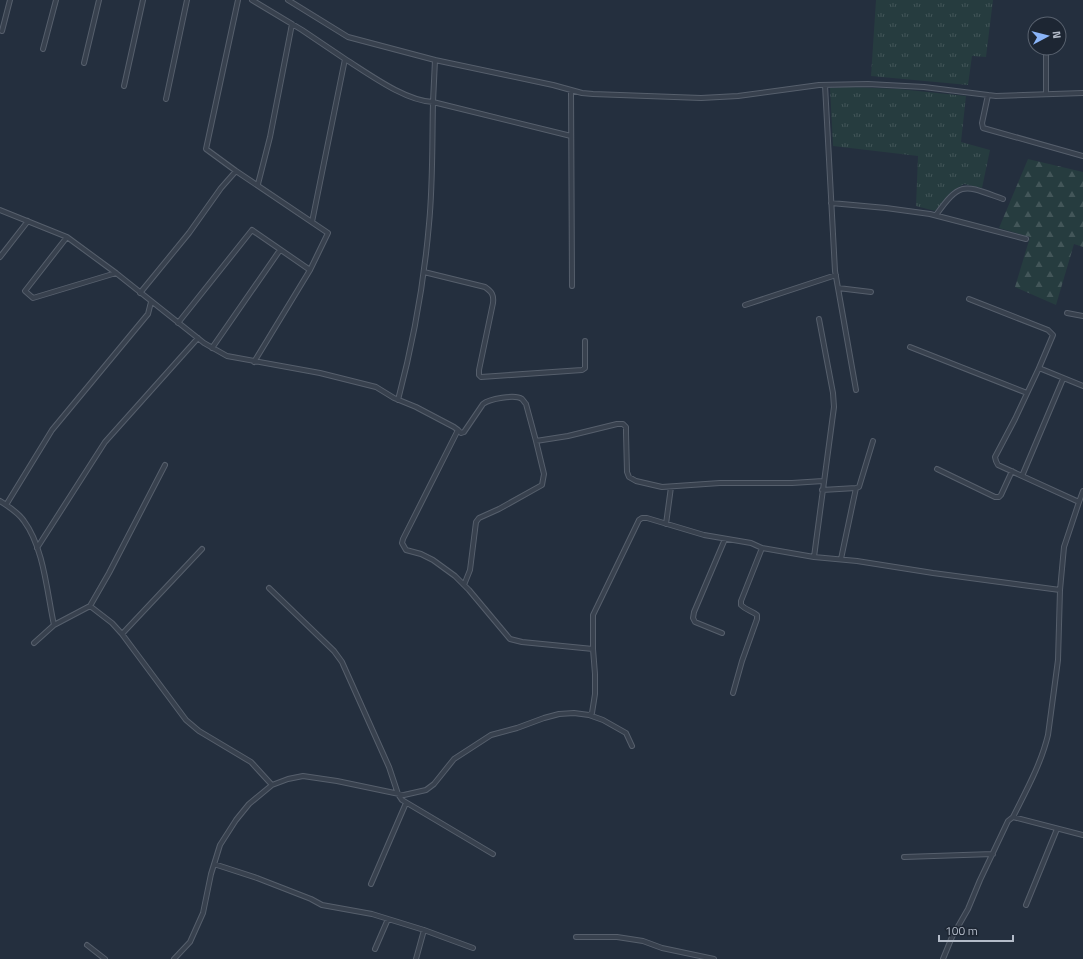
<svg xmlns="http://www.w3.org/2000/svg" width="1083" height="959" font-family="'Titillium Web',sans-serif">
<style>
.grass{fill:url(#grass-tufts)}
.forest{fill:url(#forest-firs)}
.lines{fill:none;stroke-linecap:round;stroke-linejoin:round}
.street-casing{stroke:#565f6c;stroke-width:6}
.street{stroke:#38414e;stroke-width:4}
</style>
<defs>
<pattern id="grass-tufts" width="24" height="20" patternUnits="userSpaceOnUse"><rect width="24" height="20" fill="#263c3f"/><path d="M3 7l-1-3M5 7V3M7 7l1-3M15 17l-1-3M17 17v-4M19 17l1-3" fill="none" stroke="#435659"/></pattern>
<pattern id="forest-firs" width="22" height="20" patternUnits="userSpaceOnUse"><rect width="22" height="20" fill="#263c3f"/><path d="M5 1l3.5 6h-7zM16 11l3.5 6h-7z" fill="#435659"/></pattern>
</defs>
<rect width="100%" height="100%" fill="#242f3e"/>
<!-- grass -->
<path class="grass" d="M876,0H993L986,57L972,56L968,85L871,76Z
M849,87L899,89L966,96L961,142L990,150L982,188L964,184L951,192L935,211L916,206L918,156L833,146L830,88Z"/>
<!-- forest -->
<path class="forest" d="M1028,159L1083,172V247L1074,244L1056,305L1015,287L1030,237L999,228Z"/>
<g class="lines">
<!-- street casing -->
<g class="street-casing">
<path id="street" d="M238,0L206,149L236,171L328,233L310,270L254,362
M252,0L302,30L345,59
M288,0L348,37L435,60
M2,31L10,0
M43,49L56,0
M84,63L99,0
M825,85L835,271L856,390
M124,86L143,0
M571,91L572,286
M1046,94V48
M988,95L982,123L983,128L1083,156
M166,99L187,0
M258,184L270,137L292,24
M831,203L886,208L930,214L1026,239
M0,210L67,237L116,273L204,343L227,356L320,373L376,387L394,398L416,407L454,427L458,430L403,539L402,543L406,550L421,554L433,560L455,576L469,590L510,639L522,642L593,649
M936,215C961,180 964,185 1003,199
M312,222L345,59C369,74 405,101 433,102L435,60L553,85L582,93L593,94L701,98L738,96L819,85L868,84L924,87L996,96L1083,93
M67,237L25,291L33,298L116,273
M0,257L28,221
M424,272L485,287C492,292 494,295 493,303L479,370V375L481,377L582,370L585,368V341
M838,288L871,292
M140,293L189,233L221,188L236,171
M969,299L1048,330L1053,335L1039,368L1015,419L995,457L996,461L998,465L1079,502L1064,547L1060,590
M745,305L836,275
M1067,313L1083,316
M178,323L252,230L310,270
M910,347L1027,393
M212,348L280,250
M1039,368L1083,386
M398,400C413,343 424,283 429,224C433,184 432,143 433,102L571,136
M458,430L461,433L464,432L483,404C489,399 515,394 522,399C523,400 525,403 526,404L536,441L568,436L617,424H623L626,427V433L627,472L629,477L636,481L662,487L720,483H792L823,481
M937,469L995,497H999L1001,495L1012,471
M1022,476L1063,379
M856,488L859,487L873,441
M822,490L856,488L841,559
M0,501C9,507 18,512 24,521C44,548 47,593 54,625
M1079,502L1083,491
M6,505L52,430L148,314L151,302
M666,524L671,487
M37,548L105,442L198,338
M814,557L834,407L833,393L819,319
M464,585L470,570L476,522L479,518L499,509L542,485L544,474L536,441
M269,588L334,651L342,662L389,767L398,794L402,800L493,854
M90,606L109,573L165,465
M722,633L695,622L693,618L694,612L725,539
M122,634L202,549
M34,643L54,625L90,606L112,623L122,634L186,720L199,731L251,762L272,785
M733,693L742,661L757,619V615C752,611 746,610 741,605V601L762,548
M589,715L603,720L626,733L632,746
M1013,817L1083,835
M904,857L993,854
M214,864L257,878L311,899L322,905L372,914L424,930L473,948
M371,884L406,803
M1026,905L1057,829
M576,937H617L643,941L662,948L714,959
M87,945L105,959
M375,949L388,919
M174,959L190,942L203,913L211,874L220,845L236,820L249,804L272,785L288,779L303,776L337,781L404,795L426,790L434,784L454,759L491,735L517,728L544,718L559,714L574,713L589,715L592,713L595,694V674L593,649V615L639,520L642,518H647L704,535L751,543L762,548L814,557L857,561L933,573L1060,590L1058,660L1048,735C1041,764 1026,791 1013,817L1008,821L980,880L968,909L952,937L943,959
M416,959L424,930"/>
</g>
<!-- street -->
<use href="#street" class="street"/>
</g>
<!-- north arrow -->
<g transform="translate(1047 36) rotate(83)"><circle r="19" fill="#1d2633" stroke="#59626f"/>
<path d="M0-3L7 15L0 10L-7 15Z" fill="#8ab4f8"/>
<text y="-6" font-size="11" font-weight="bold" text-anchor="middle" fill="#b4bcc9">N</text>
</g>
<!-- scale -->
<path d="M939 935v6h74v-6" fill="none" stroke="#b4bcc9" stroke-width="2"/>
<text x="945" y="935" font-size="12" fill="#b4bcc9" stroke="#1d2633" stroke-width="3" paint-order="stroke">100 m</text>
</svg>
